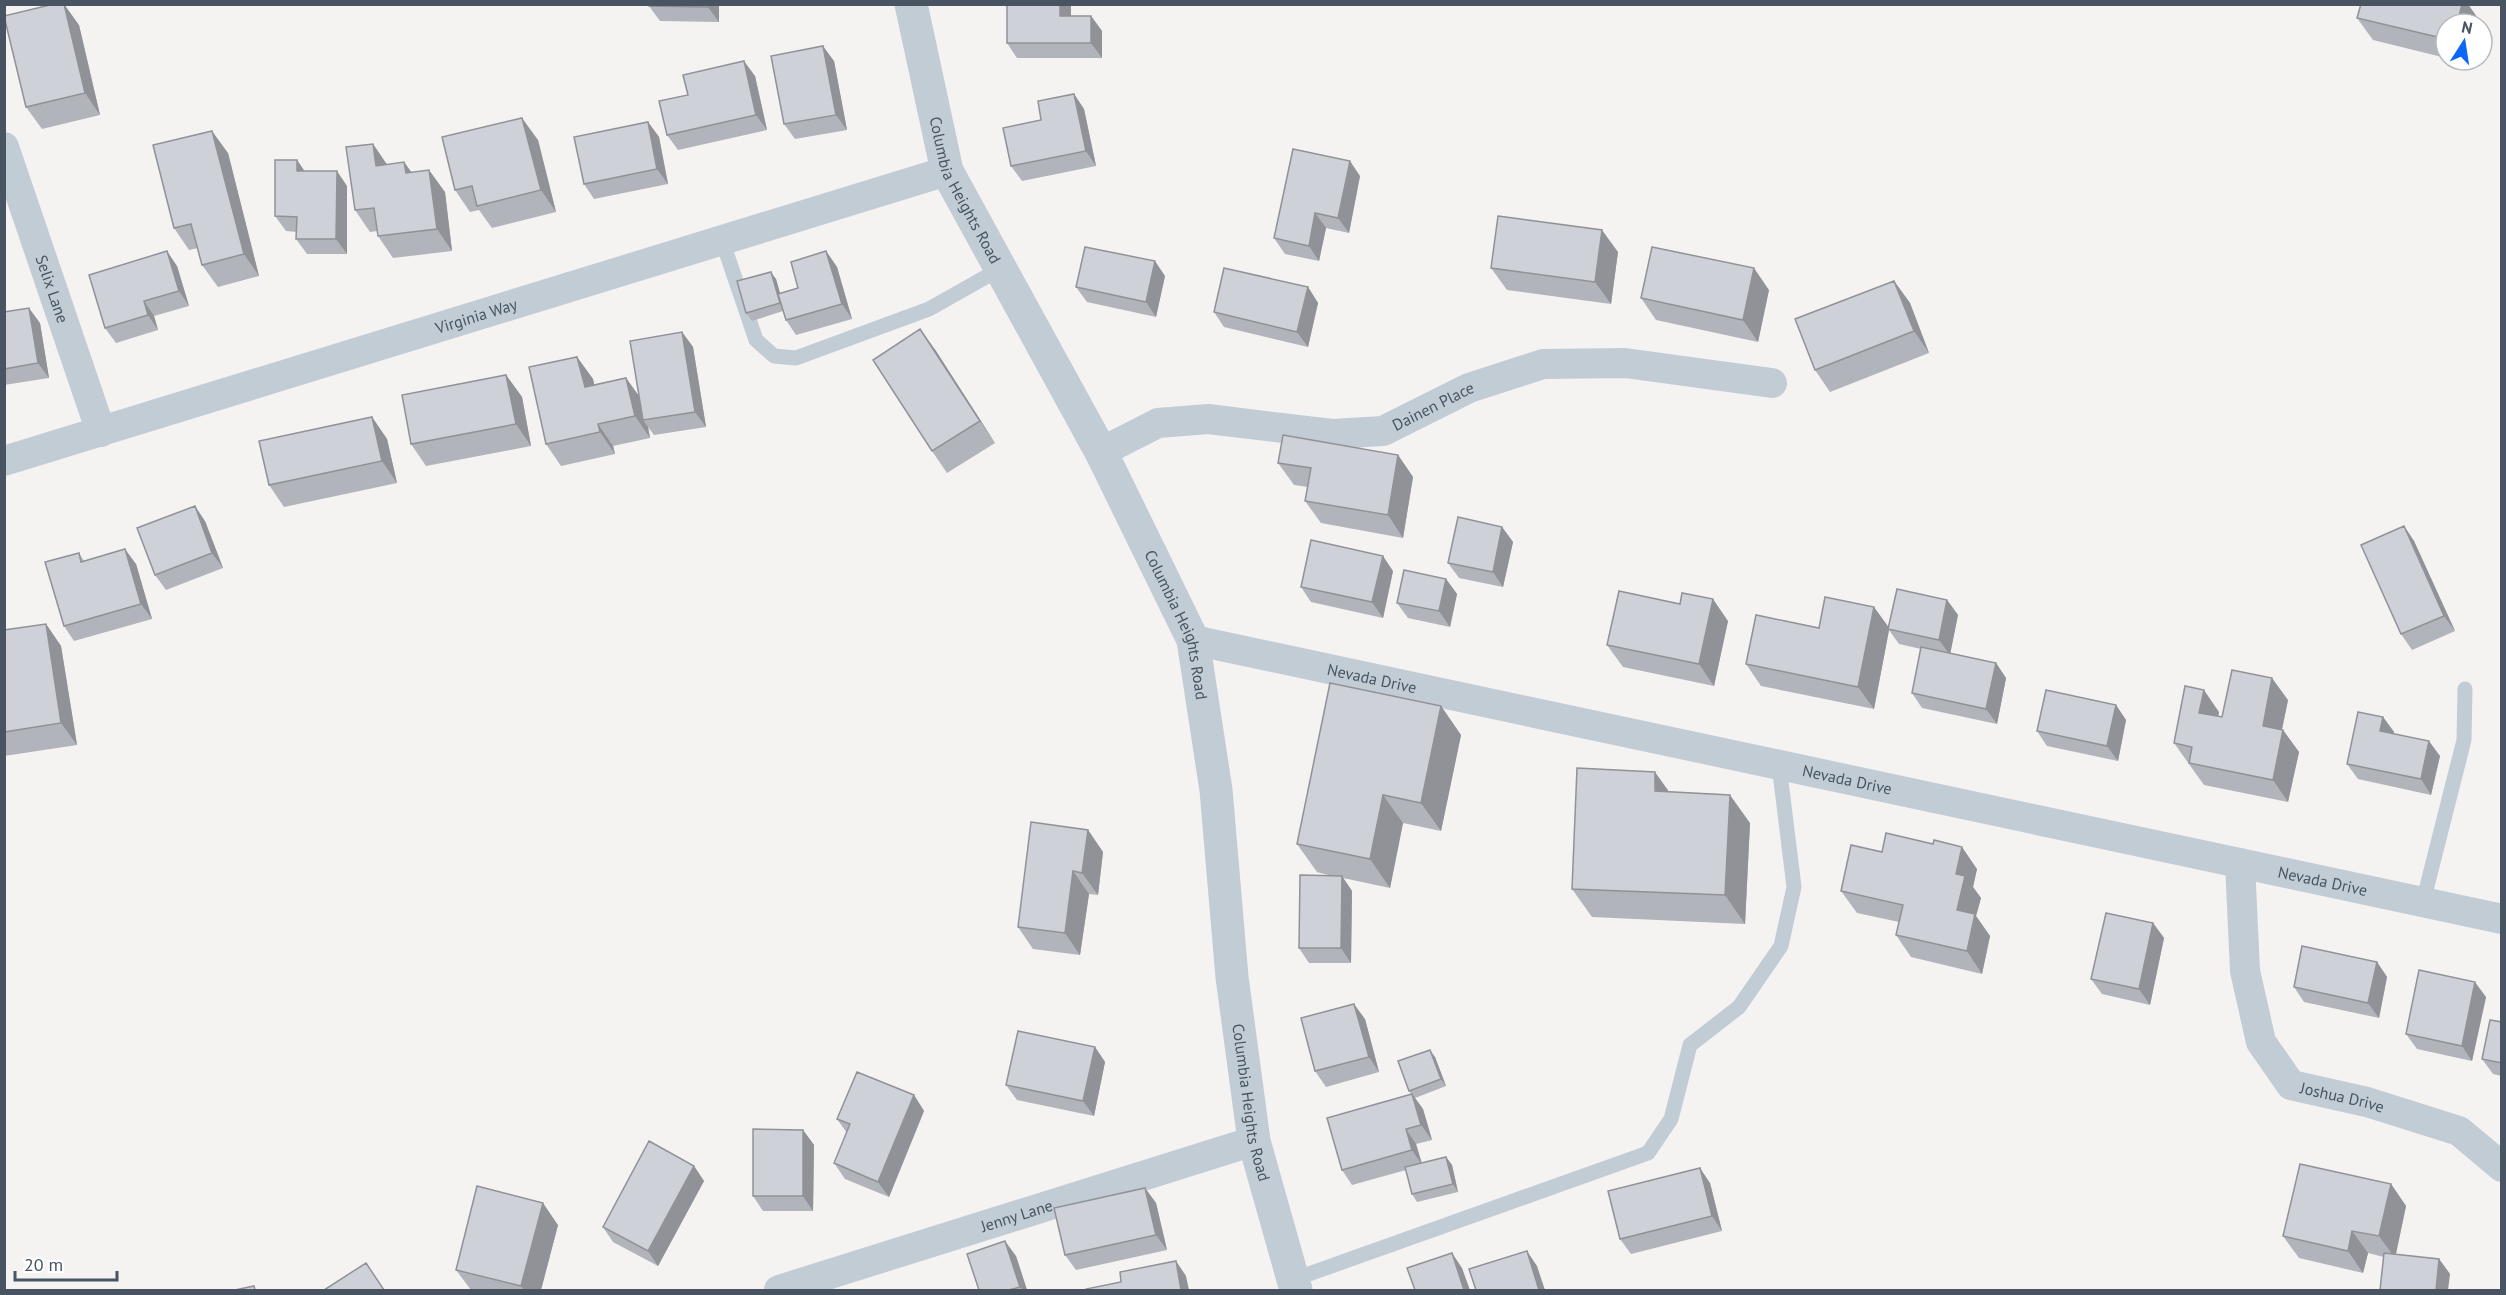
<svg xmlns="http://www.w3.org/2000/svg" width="2506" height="1295" font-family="'PT Sans',sans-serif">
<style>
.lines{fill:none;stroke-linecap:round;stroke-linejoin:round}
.service{stroke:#c2ccd4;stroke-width:15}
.minor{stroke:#c2ccd4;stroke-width:30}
.tertiary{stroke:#c2ccd4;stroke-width:33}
.wall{fill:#b1b4ba}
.shaded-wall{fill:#909297}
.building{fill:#ced1d8;stroke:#909297;stroke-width:1.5}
.labels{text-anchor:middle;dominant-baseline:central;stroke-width:4.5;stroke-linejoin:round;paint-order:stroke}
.street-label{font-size:16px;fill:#485462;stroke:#fff}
</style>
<rect width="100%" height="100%" fill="#f5f2f2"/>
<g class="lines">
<!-- service -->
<path class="service" d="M722,240L756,340L774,356L796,358L929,309L1000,269
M2423,902L2464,740L2465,689
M1292,1280L1648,1153L1671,1119L1690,1045L1739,1007L1781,946L1794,887L1779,765"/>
<!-- minor -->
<g class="minor">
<path id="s1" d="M4,147L101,432"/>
<path id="s2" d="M1101,452L1158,423L1208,419L1332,434L1383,431L1469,388L1543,364L1625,363L1772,383"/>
<path id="s3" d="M4,461L947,171"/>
<path id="s4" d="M1193,640L2502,919"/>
<path id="s5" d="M2240,863L2245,971L2261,1042L2291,1085L2367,1102L2459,1131L2502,1167"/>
<path id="s6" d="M779,1290L1254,1141"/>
</g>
<!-- tertiary -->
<path class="tertiary" id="s7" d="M911,4L947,171L1101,452L1193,640L1216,790L1232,977L1254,1141L1296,1290"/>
</g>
<!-- wall -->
<path class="wall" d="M719,4V22L660,21L649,6Z
M1007,4H1071V16H1091L1102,31V58H1017L1007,43Z
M2357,18L2479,20L2478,24H2446V58L2373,40Z
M79,25L100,115L42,129L26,107Z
M2456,60H2469V63Z
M834,61L847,130L795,139L784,124Z
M755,76L767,130L678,150L667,135L688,95Z
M1074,94L1084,109L1096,166L1022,181L1011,166L1041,120Z
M648,122L659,137L668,184L594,199L584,184Z
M538,140L556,212L492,228L479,210L470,212L455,190Z
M373,144L387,165L404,162L411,172L445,192L452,251L393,258L378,236L377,231L370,232L355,210Z
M228,153L259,276L218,287L202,265L198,248L189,250L174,228Z
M297,160L304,171L347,186V254H307L296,239L297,232L286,231L275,216Z
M1360,176L1349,233L1326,228L1319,261L1285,254L1274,238Z
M826,251L837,267L852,319L796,335L786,320L783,311L752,321L746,313L776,279L780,293L798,288Z
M1618,252L1611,304L1507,290L1491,268Z
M177,266L189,306L154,316L158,330L116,343L105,328Z
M1165,276L1156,317L1087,302L1076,287Z
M1894,281L1910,303L1929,353L1830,392L1815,370Z
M1308,287L1318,303L1308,347L1224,327L1214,312Z
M1769,290L1758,342L1656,320L1641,298Z
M4,312L40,323L49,378L4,385Z
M920,329L936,351L995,443L947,473L932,451Z
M682,332L693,347L706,427L654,435L648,427L650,438L613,446L615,454L561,466L546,444L577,357L593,379L594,385L626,378L639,397Z
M506,375L522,397L531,446L426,466L411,444Z
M372,417L387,439L397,483L284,507L269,485Z
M1398,455L1413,477L1403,538L1321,523L1305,501L1308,487L1294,485L1278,463Z
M205,521L223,568L166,590L155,575Z
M2404,526L2414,541L2455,631L2412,650L2401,634Z
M1502,527L1513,542L1503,587L1459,578L1448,563Z
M79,553L84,561L136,564L152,619L74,641L64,626Z
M1393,571L1383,618L1311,602L1301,587Z
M1446,579L1457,594L1450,627L1408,618L1397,603Z
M1947,600L1958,615L1950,653L1996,663L2006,678L1997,724L1922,708L1912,693L1921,649L1899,644L1889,630L1874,709L1761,686L1746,664L1819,628L1889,627Z
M1728,621L1714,686L1623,667L1607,645Z
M46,624L61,646L77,745L4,756V630Z
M2288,700L2282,730H2283L2299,752L2288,802L2204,785L2174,743L2219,712L2218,717H2222Z
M2116,705L2126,720L2118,761L2047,746L2037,731Z
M1441,706L1461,735L1441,831L1403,823L1390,888L1343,878L1352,891L1351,963H1309L1299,948L1332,876L1317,872L1297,844Z
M2383,717L2394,732V734L2440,756L2431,795L2358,779L2347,764Z
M1669,792L1750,823L1745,924L1592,917L1572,889Z
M1088,830L1103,852L1098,895L1089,894L1080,955L1033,949L1018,927Z
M1933,844L1977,869L1973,887L1981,898L1976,916L1990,936L1982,974L1911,957L1896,935L1899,922L1857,913L1841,891L1882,852Z
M2153,923L2164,938L2150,1005L2102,994L2091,979Z
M2377,962L2387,977L2379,1018L2304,1002L2294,987Z
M2486,997L2472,1061L2417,1049L2406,1034Z
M1365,1019L1379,1072L1326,1087L1315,1071Z
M2502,1022V1076L2493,1074L2482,1059Z
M1095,1047L1105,1062L1094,1116L1017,1100L1006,1085Z
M1435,1057L1446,1086L1415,1098L1423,1109L1432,1140L1416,1144L1422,1163L1446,1157L1452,1165L1458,1192L1417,1202L1412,1194L1406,1170L1352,1185L1342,1170L1411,1094L1409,1091Z
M914,1095L924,1111L889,1197L845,1179L834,1163L847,1133L837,1119Z
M803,1130L814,1145L813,1211H763L753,1196Z
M694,1166L704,1181L658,1266L613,1242L603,1227Z
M1710,1183L1722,1231L1631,1254L1620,1239Z
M2391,1184L2406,1206L2396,1254L2439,1259L2450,1274L2368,1253L2363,1273L2299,1258L2283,1236Z
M1145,1188L1156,1203L1167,1250L1076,1270L1065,1255Z
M558,1225L541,1290H471L456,1270Z
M1016,1256L1027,1290H979Z"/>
<!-- shaded-wall -->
<path class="shaded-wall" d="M64,4L79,25L100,115L85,93Z
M708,4H719V22L708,7Z
M1060,4H1071V31L1060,16Z
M2462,4H2468L2479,20L2478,24H2457Z
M1091,16L1102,31V58L1091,43Z
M823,46L834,61L847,130L836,115Z
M744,61L755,76L767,130L756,115Z
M1074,94L1084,109L1096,166L1086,151Z
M522,118L538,140L556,212L541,190Z
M648,122L659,137L668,184L657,169Z
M212,131L228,153L259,276L244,254Z
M373,144L388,166H376Z
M297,160L308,176L297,171Z
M1350,161L1360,176L1349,233L1338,218Z
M404,162L420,184L406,173Z
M429,170L445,192L452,251L437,229Z
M337,171L347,186V254L336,239Z
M1315,213L1326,228L1319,261L1309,246Z
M1602,230L1618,252L1611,304L1595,282Z
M167,251L177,266L189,306L179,291Z
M826,251L837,267L852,319L842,304Z
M1155,261L1165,276L1156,317L1146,302Z
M1754,268L1769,290L1758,342L1743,320Z
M771,272L776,279L785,311L780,303Z
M1894,281L1910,303L1929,353L1914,331Z
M1308,287L1318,303L1308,347L1297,332Z
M144,301L154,316L158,330L148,315Z
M29,308L40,323L49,378L38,363Z
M920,329L936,351L995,443L980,421Z
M682,332L693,347L706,427L695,412Z
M577,357L593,379L600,409L585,387Z
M506,375L522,397L531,446L516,424Z
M626,378L642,400L643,420L648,427L650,438L635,416Z
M372,417L387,439L397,483L382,461Z
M598,424L613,446L615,454L600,432Z
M1398,455L1413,477L1403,538L1388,515Z
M195,506L205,521L223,568L212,553Z
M2404,526L2414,541L2455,631L2444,616Z
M1502,527L1513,542L1503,587L1493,572Z
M125,549L136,564L152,619L141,604Z
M1383,556L1393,571L1383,618L1372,602Z
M1446,579L1457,594L1450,627L1439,611Z
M1713,599L1728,621L1714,686L1699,664Z
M1947,600L1958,615L1950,655L1939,640Z
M1874,607L1890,629H1888L1889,630L1874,709L1858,687Z
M46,624L61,646L77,745L61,723Z
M1996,663L2006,678L1997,724L1986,709Z
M2272,678L2288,700L2278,748L2263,726Z
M2204,690L2219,712L2215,735L2199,713Z
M2116,705L2126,720L2118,761L2107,746Z
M1441,706L1461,735L1441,831L1421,803Z
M2383,717L2394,732L2391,746L2380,731Z
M2283,730L2299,752L2288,802L2273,780Z
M2429,741L2440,756L2431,795L2421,779Z
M1655,772L1675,800L1655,791Z
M1383,795L1403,823L1390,888L1370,859Z
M1730,795L1750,823L1745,924L1725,895Z
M1088,830L1103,852L1098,895L1082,873Z
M1962,847L1977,869L1973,887L1981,898L1976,916L1990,936L1982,974L1967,951L1957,910L1956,874Z
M1073,871L1089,894L1080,955L1065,933Z
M1342,876L1352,891L1351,963L1341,948Z
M2153,923L2164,938L2150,1005L2139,989Z
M2377,962L2387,977L2379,1018L2368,1003Z
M2475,982L2486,997L2472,1061L2462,1046Z
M1354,1004L1365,1019L1379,1072L1369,1057Z
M1095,1047L1105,1062L1094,1116L1083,1101Z
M1430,1050L1435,1057L1446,1086L1441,1079Z
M1412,1094L1423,1109L1432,1140L1421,1125Z
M914,1095L924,1111L889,1197L878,1182Z
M1406,1129L1416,1144L1422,1165L1412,1150Z
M803,1130L814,1145L813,1211L803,1196Z
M1446,1157L1452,1165L1458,1192L1453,1184Z
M694,1166L704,1181L658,1266L648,1251Z
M1700,1168L1710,1183L1722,1231L1712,1216Z
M2391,1184L2406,1206L2395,1258L2379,1236Z
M1145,1188L1156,1203L1167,1250L1156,1235Z
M543,1203L558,1225L541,1290H524L521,1286Z
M2352,1231L2368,1253L2363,1273L2348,1251Z
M1005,1241L1016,1256L1027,1290H1023L1020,1287Z
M1527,1251L1537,1266L1545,1290H1539Z
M1452,1253L1462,1268L1470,1290H1464Z
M2439,1259L2450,1274L2448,1290H2436Z
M1176,1261L1186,1276L1189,1290H1181Z"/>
<!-- building -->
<path class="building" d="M54,4H64L85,93L26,107L4,16Z
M649,4H708V7L649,6Z
M1007,4H1060V16H1091V43H1007Z
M2361,4H2462L2457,24H2446V39L2357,18Z
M823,46L836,115L784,124L771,56Z
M744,61L756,115L667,135L659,101L688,95L683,75Z
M1074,94L1086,151L1011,166L1003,128L1041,120L1038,101Z
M522,118L541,190L477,206L472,186L455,190L442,137Z
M648,122L657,169L584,184L574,137Z
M212,131L244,254L202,265L191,224L174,228L153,145Z
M373,144L376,166L404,162L406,173L429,170L437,229L378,236L374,208L355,210L346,147Z
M1293,149L1350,161L1338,218L1315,213L1309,246L1274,238Z
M275,160H297V171H337L336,239H296L297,217L275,216Z
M1498,216L1602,230L1595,282L1491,268Z
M1085,247L1155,261L1146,302L1076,287Z
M1652,247L1754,268L1743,320L1641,298Z
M167,251L179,291L144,301L148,315L105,328L89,275Z
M826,251L842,304L786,320L778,294L798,288L791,262Z
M1224,268L1308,287L1297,332L1214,312Z
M771,272L780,303L746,313L737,281Z
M1894,281L1914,331L1815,370L1795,319Z
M29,308L38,363L4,369V312Z
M920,329L980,421L932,451L873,360Z
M682,332L695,412L643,420L630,341Z
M577,357L585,387L626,378L635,416L598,424L600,432L546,444L529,367Z
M506,375L516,424L411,444L402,395Z
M372,417L382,461L269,485L259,441Z
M1283,435L1398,455L1388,515L1305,501L1311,468L1278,463Z
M195,506L212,553L155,575L137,528Z
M1458,517L1502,527L1493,572L1448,563Z
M2404,526L2444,616L2401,634L2361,545Z
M1311,540L1383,556L1372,602L1301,587Z
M125,549L141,604L64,626L45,562L79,553L81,562Z
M1404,570L1446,579L1439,611L1397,603Z
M1897,589L1947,600L1939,640L1888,629Z
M1619,591L1680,604L1682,593L1713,599L1699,664L1607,645Z
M1825,597L1874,607L1858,687L1746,664L1756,615L1819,628Z
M46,624L61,723L4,732V630Z
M1921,647L1996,663L1986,709L1912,693Z
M2232,670L2272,678L2263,726L2283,730L2273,780L2189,763L2192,747L2174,743L2185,686L2204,690L2199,713L2222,717Z
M1330,683L1441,706L1421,803L1383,795L1370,859L1297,844Z
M2046,690L2116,705L2107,746L2037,731Z
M2358,712L2383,717L2380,731L2429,741L2421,779L2347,764Z
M1577,768L1655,772V791L1730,795L1725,895L1572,889Z
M1031,822L1088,830L1082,873L1073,871L1065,933L1018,927Z
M1886,833L1933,844L1934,840L1962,847L1956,874L1965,876L1957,910L1975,914L1967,951L1896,935L1903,905L1841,891L1851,845L1882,852Z
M1300,875L1342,876L1341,948H1299Z
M2106,913L2153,923L2139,989L2091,979Z
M2302,946L2377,962L2368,1003L2294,987Z
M2419,970L2475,982L2462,1046L2406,1034Z
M1354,1004L1369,1057L1315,1071L1301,1018Z
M2490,1020L2502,1022V1063L2482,1059Z
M1018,1031L1095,1047L1083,1101L1006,1085Z
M1430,1050L1441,1079L1409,1091L1398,1061Z
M857,1072L914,1095L878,1182L834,1163L850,1124L837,1119Z
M1412,1094L1421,1125L1406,1129L1412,1150L1342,1170L1327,1118Z
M753,1129L803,1130V1196H753Z
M649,1141L694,1166L648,1251L603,1227Z
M1446,1157L1453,1184L1412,1194L1405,1167Z
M2300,1164L2391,1184L2379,1236L2352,1231L2348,1251L2283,1236Z
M1700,1168L1712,1216L1620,1239L1608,1191Z
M477,1186L543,1203L521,1286L456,1270Z
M1145,1188L1156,1235L1065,1255L1054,1208Z
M1005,1241L1020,1287L1009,1290H979L967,1254Z
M1527,1251L1539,1290H1476L1469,1269Z
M1452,1253L1464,1290H1415L1407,1268Z
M2384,1253L2439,1259L2436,1290H2380Z
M1176,1261L1181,1290H1086V1289L1121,1282L1120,1272Z
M366,1263L384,1290H324Z
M254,1286L255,1290H235Z"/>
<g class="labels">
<!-- street labels -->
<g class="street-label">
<text stroke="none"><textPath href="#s7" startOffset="195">Columbia Heights Road</textPath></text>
<text stroke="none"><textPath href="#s1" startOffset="150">Selix Lane</textPath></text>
<text stroke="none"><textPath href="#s3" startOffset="494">Virginia Way</textPath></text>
<text stroke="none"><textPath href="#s2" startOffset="346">Dainen Place</textPath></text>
<text stroke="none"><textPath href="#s7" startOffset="681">Columbia Heights Road</textPath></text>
<text stroke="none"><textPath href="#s4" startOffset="183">Nevada Drive</textPath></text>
<text stroke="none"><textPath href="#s4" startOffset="669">Nevada Drive</textPath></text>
<text stroke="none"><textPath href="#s4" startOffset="1155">Nevada Drive</textPath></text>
<text stroke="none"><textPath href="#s5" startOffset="286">Joshua Drive</textPath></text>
<text stroke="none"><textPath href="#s7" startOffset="1167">Columbia Heights Road</textPath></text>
<text stroke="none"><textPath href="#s6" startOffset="249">Jenny Lane</textPath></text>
</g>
</g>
<!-- border -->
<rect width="2506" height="1295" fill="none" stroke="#485462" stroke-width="12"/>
<!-- north arrow -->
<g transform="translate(2464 42) rotate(12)"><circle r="28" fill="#ffffff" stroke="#b6bbc0" stroke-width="1.5"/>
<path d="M0-4.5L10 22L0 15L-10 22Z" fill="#0c68f4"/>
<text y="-9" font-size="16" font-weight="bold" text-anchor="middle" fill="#485462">N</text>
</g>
<!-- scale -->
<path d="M15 1271v9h102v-9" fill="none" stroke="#485462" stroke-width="3"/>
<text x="24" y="1271" font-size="18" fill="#485462" stroke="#ffffff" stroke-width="4.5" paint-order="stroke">20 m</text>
</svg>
